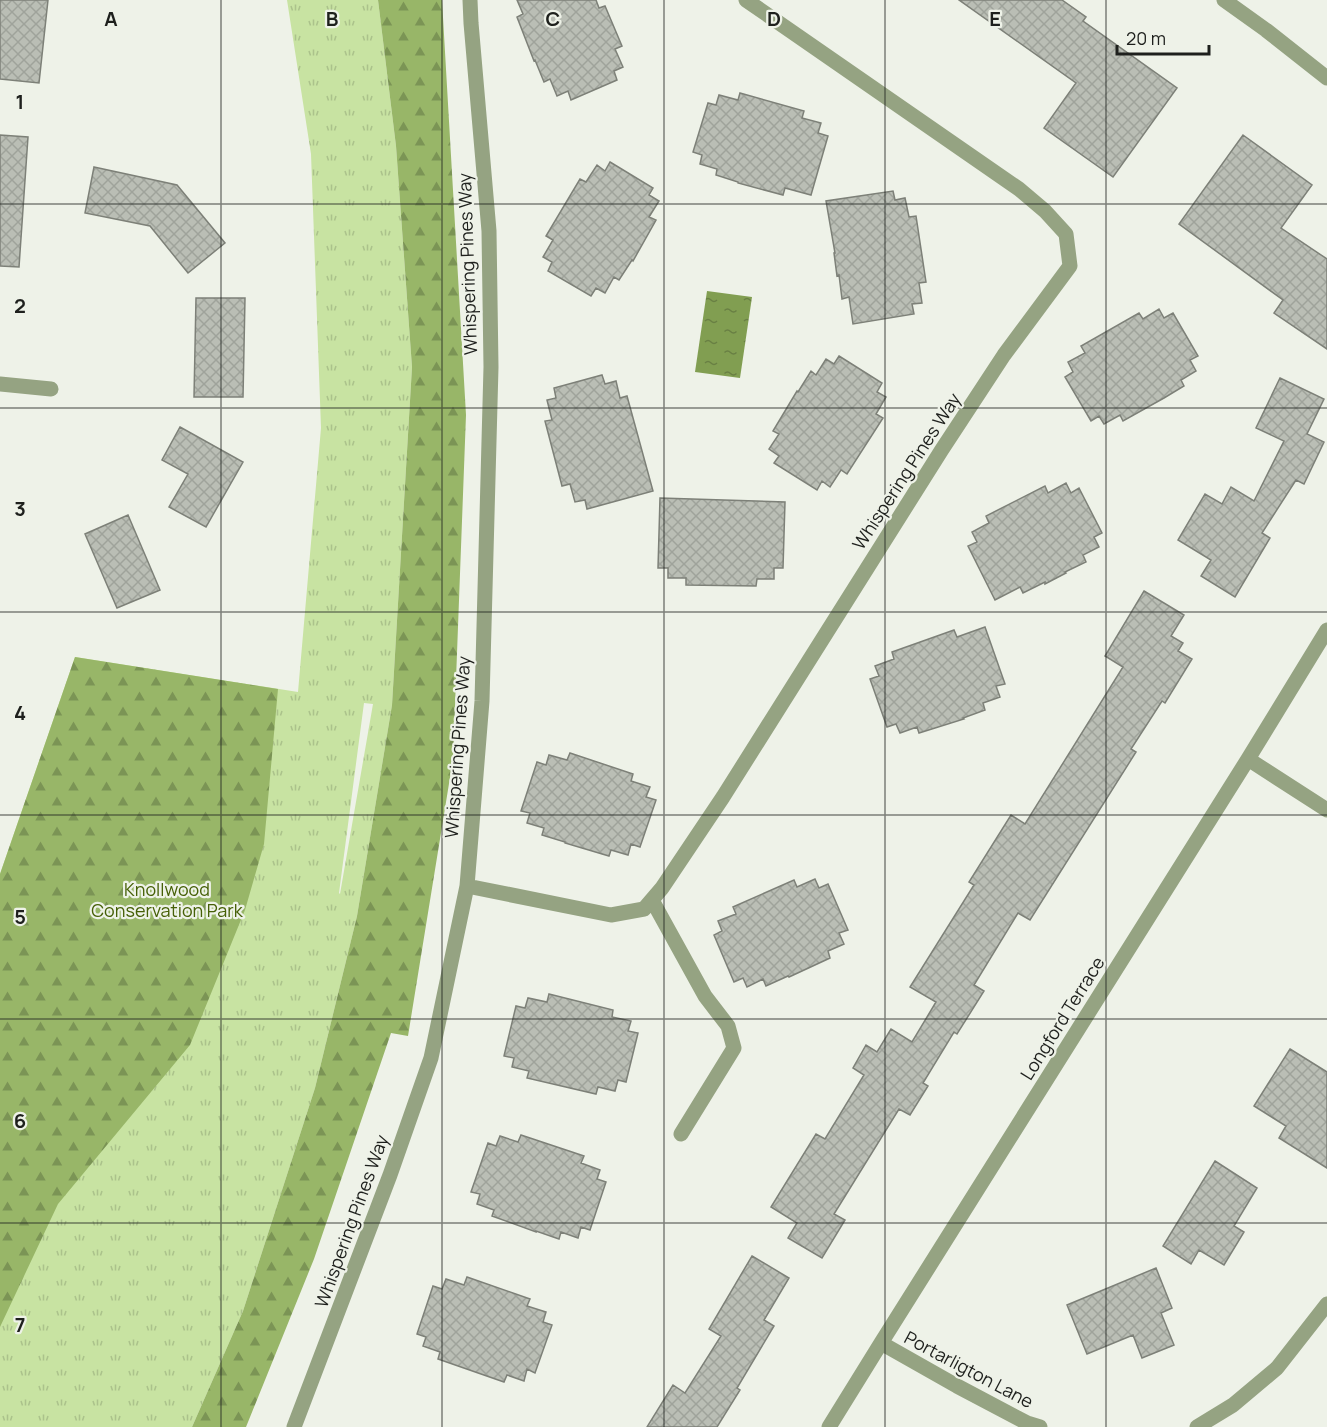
<svg xmlns="http://www.w3.org/2000/svg" width="1327" height="1427" font-family="Manrope,sans-serif">
<style>
.grass{fill:url(#grass-tufts);fill-rule:evenodd}
.forest{fill:url(#forest-firs)}
.water{fill:url(#water-ripples)}
.building{fill:url(#building-cross-hatch);stroke:#7d8078;stroke-width:1.5}
.lines{fill:none;stroke-linecap:round;stroke-linejoin:round}
.service{stroke:#95a382;stroke-width:15}
.minor{stroke:#95a382;stroke-width:15}
.grid{fill:none;stroke:#1e201d;stroke-width:1.5;stroke-opacity:0.55}
.labels{text-anchor:middle;dominant-baseline:central;stroke-width:4.5;stroke-linejoin:round;paint-order:stroke}
.street-label{font-size:18px;fill:#1e201d;stroke:#eef2e8}
.park-label{font-size:18px;fill:#466007;stroke:#eef2e8}
.grid-label{font-size:20px;text-anchor:middle;font-weight:bold;fill:#1e201d;stroke:#eef2e8;stroke-width:4.5;stroke-linejoin:round;paint-order:stroke}
</style>
<defs>
<pattern id="grass-tufts" width="24" height="20" patternUnits="userSpaceOnUse" patternTransform="scale(1.5)"><rect width="24" height="20" fill="#c8e3a2"/><path d="M3 7l-1-3M5 7V3M7 7l1-3M15 17l-1-3M17 17v-4M19 17l1-3" fill="none" stroke="#abc28b"/></pattern>
<pattern id="forest-firs" width="22" height="20" patternUnits="userSpaceOnUse" patternTransform="scale(1.5)"><rect width="22" height="20" fill="#98b668"/><path d="M5 1l3.5 6h-7zM16 11l3.5 6h-7z" fill="#7b9455"/></pattern>
<pattern id="water-ripples" width="26" height="14" patternUnits="userSpaceOnUse" patternTransform="scale(1.5)"><rect width="26" height="14" fill="#819e51"/><path d="M2 4q2-2 4 0t4 0M15 11q2-2 4 0t4 0" fill="none" stroke="#698043"/></pattern>
<pattern id="building-cross-hatch" width="8" height="8" patternUnits="userSpaceOnUse" patternTransform="scale(1.5)"><rect width="8" height="8" fill="#babeb5"/><path d="M0 0l8 8M0 8l8-8" fill="none" stroke="#9fa39b"/></pattern>
</defs>
<rect width="100%" height="100%" fill="#eef2e8"/>
<!-- grass -->
<path class="grass" d="M287,0H378L396,146L412,367L392,705L357,916L315,1088L243,1311L192,1427H0V874L75,657L298,692L321,428L311,154ZM364,703L373,704L340,894L339,893Z"/>
<!-- forest -->
<path class="forest" d="M378,0H442L466,415L453,759L408,1036L391,1033L314,1259L246,1427H192L243,1311L315,1088L357,916L392,705L412,367L396,146Z
M75,657L278,689L264,844L245,910L190,1045L58,1204L0,1327V874Z"/>
<!-- water -->
<path class="water" d="M707,291L752,297L740,378L695,372Z"/>
<!-- building -->
<path class="building" d="M0,0H48L39,83L0,79Z
M517,0H596L599,8L605,6L622,46L615,49L623,67L614,71L617,80L571,100L568,91L557,96L550,79L544,82L535,60L534,61L517,17L523,14Z
M959,0H1062L1086,17L1083,21L1177,88L1113,177L1044,128L1076,83Z
M740,93L804,111L802,118L821,123L818,133L828,136L811,195L785,188L783,195L738,183V182L716,175L717,169L700,164L702,155L693,152L708,103L716,105L719,95L738,100Z
M0,135L28,137L19,267L0,266Z
M1243,135L1312,185L1281,228L1327,259V349L1274,313L1283,300L1179,224Z
M610,162L653,188L649,195L659,201L649,217L656,220L633,261L632,260L619,280L614,277L605,293L596,288L591,296L548,271L552,262L543,257L553,240L546,236L580,179L586,182L597,165L605,171Z
M94,167L177,185L225,243L188,273L150,226L85,213Z
M893,191L895,200L905,198L909,217L916,216L926,282L919,283L922,303L912,304L914,314L853,324L849,297L842,299L839,275L837,276L834,253H835L826,201Z
M196,298H245L243,397H194Z
M1159,309L1164,318L1173,313L1198,356L1190,360L1196,371L1181,380L1184,386L1164,398L1123,421L1120,415L1104,424L1099,416L1091,421L1065,377L1073,372L1068,362L1085,353L1081,346L1139,313L1143,319Z
M839,356L882,383L877,392L886,397L876,414L883,418L847,474L841,470L830,487L822,481L817,490L774,463L779,456L769,449L779,434L773,431L797,391L798,392L811,371L816,375L826,359L834,364Z
M602,375L605,384L616,381L620,398L627,396L653,491L587,509L585,500L575,502L570,484L562,486L545,421L552,420L547,400L556,398L554,388Z
M1280,378L1324,399L1307,434L1324,442L1304,484L1296,480L1262,533L1270,538L1235,597L1201,576L1211,560L1178,540L1205,494L1222,504L1231,487L1254,501L1284,441L1256,428Z
M180,427L243,462L206,527L169,507L188,474L162,460Z
M1066,483L1071,493L1079,488L1102,533L1094,537L1099,547L1083,555L1086,562L1065,572L1066,573L1045,584V582L1023,593L1020,587L995,600L968,546L977,542L972,532L989,523L986,516L1045,486L1048,493Z
M660,498L785,502L783,568H774V579H757L756,586L686,585V578H668V568H658Z
M128,515L160,590L117,608L85,534Z
M1144,591L1184,615L1171,636L1183,643L1178,651L1192,659L1165,703L1162,701L1131,749L1136,752L1030,920L1018,913L974,985L984,991L957,1034L954,1032L923,1083L928,1086L910,1115L899,1109L834,1214L845,1220L822,1258L788,1238L797,1223L771,1207L816,1134L825,1139L864,1075L853,1068L866,1045L877,1052L891,1029L912,1042L936,1002L910,987L974,885L969,882L1011,815L1025,824L1123,667L1105,656Z
M985,627L1005,684L996,686L1000,697L983,703L985,710L963,718L964,719L919,733L917,727L900,733L896,724L887,727L870,679L879,676L875,666L894,659L892,652L954,630L957,637Z
M570,753L633,774L631,781L650,787L646,797L656,800L640,847L631,844L628,855L611,850L609,856L565,843V842L542,835L544,828L527,823L530,813L521,811L537,762L546,765L549,755L567,760Z
M815,879L819,888L828,884L848,930L839,933L844,944L828,951L830,958L789,977L788,976L766,986L763,979L747,987L743,978L734,982L714,935L722,931L718,921L736,914L733,907L794,880L797,887Z
M549,994L613,1010L612,1017L631,1021L628,1031L638,1033L626,1082L618,1080L615,1091L598,1087L596,1094L527,1078L529,1071L512,1067L514,1058L504,1056L516,1006L525,1008L528,998L547,1002Z
M1290,1049L1327,1072V1168L1279,1138L1286,1126L1254,1106Z
M521,1135L584,1156L581,1163L600,1170L597,1179L606,1182L590,1230L581,1227L578,1238L561,1232L559,1239L536,1231V1232L492,1216L494,1210L477,1204L480,1194L471,1192L488,1143L496,1146L500,1136L518,1142Z
M1215,1161L1257,1188L1234,1226L1244,1232L1224,1265L1199,1250L1191,1264L1163,1246Z
M752,1256L789,1278L764,1320L774,1326L737,1388L740,1390L717,1427H647L673,1385L685,1393L721,1336L709,1329Z
M1156,1268L1172,1308L1161,1313L1174,1345L1142,1358L1133,1335L1087,1354L1067,1305Z
M467,1277L530,1299L527,1306L546,1312L543,1322L552,1325L535,1373L527,1369L524,1381L507,1375L504,1382L438,1359L440,1352L423,1346L426,1337L417,1334L433,1286L442,1289L446,1279L464,1285Z"/>
<g class="lines">
<!-- service -->
<path class="service" d="M467,886L611,915L644,909L662,888L723,797L941,451L1004,355L1070,266L1066,234L1045,211L1019,189L746,0
M652,900L705,996L728,1026L734,1048L681,1134
M294,1427L390,1175L431,1058L467,886L482,701L491,367L489,231L471,23L470,0"/>
<!-- minor -->
<path class="minor" d="M1224,0L1266,30L1327,78
M0,384L51,389
M1248,759L1327,810
M881,1343L957,1386L1027,1423L1040,1427
M829,1427L881,1343L1248,759L1327,630
M1197,1427L1233,1405L1277,1368L1327,1304"/>
</g>
<!-- grid -->
<path class="grid" d="M221,0V1427M442,0V1427M664,0V1427M885,0V1427M1106,0V1427M0,204H1327M0,408H1327M0,612H1327M0,815H1327M0,1019H1327M0,1223H1327"/>
<g class="labels">
<!-- street labels -->
<g class="street-label">
<text transform="translate(467 264) rotate(-92)">Whispering Pines Way</text>
<text transform="translate(906 471) rotate(-57)">Whispering Pines Way</text>
<text transform="translate(457 747) rotate(-86)">Whispering Pines Way</text>
<text transform="translate(1062 1018) rotate(-58)">Longford Terrace</text>
<text transform="translate(351 1221) rotate(-70)">Whispering Pines Way</text>
<text transform="translate(969 1369) rotate(28)">Portarligton Lane</text>
</g>
<!-- park labels -->
<g class="park-label">
<text x="167" y="889">Knollwood<tspan x="167" dy="21">Conservation Park</tspan></text>
</g>
</g>
<g class="grid-label">
<text x="111" y="26">A</text>
<text x="332" y="26">B</text>
<text x="553" y="26">C</text>
<text x="774" y="26">D</text>
<text x="995" y="26">E</text>
<text x="20" y="109">1</text>
<text x="20" y="313">2</text>
<text x="20" y="516">3</text>
<text x="20" y="720">4</text>
<text x="20" y="924">5</text>
<text x="20" y="1128">6</text>
<text x="20" y="1332">7</text>
</g>
<!-- scale -->
<path d="M1117 45v9h92v-9" fill="none" stroke="#1e201d" stroke-width="3"/>
<text x="1126" y="45" font-size="18" fill="#1e201d" stroke="#eef2e8" stroke-width="4.5" paint-order="stroke">20 m</text>
</svg>
